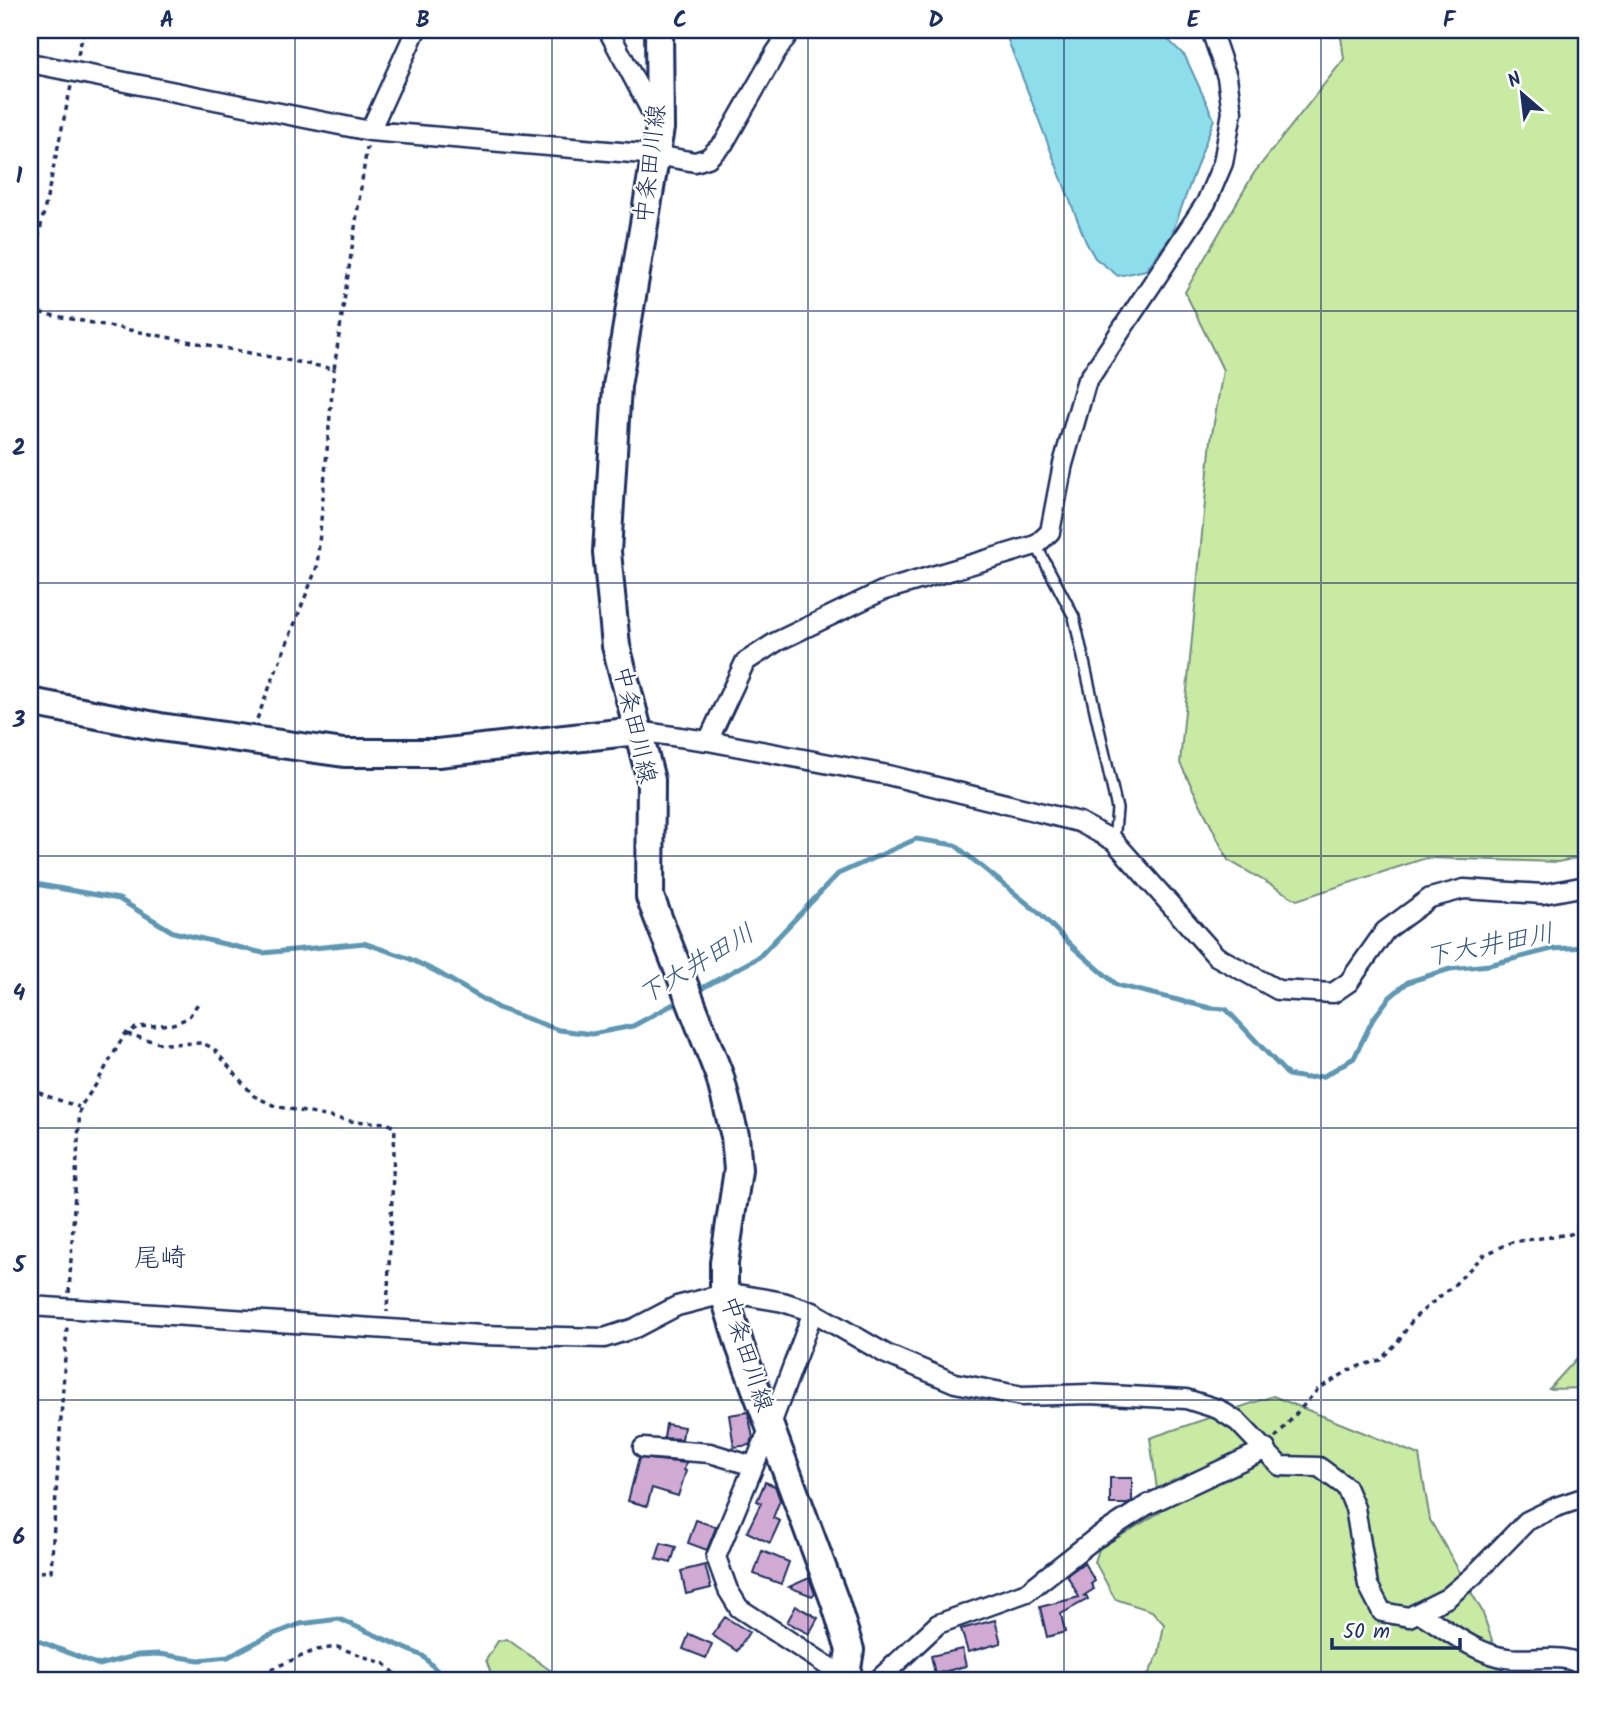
<svg xmlns="http://www.w3.org/2000/svg" width="1616" height="1711" font-family="Kalam,'Klee One',sans-serif">
<style>
.green{fill:#c9eaa3;stroke:#728c80;stroke-width:2}
.water{fill:#8dddeb;stroke:#5f97b3;stroke-width:2}
.lines{fill:none;stroke-linecap:round;stroke-linejoin:round}
.stream{stroke:#5f97b3;stroke-width:5}
.building{fill:#d0aad3;stroke:#1b2f5e;stroke-width:2}
.lane-casing{stroke:#1b2f5e;stroke-width:14}
.street-casing{stroke:#1b2f5e;stroke-width:23}
.secondary-casing{stroke:#1b2f5e;stroke-width:32}
.path{stroke:#1b2f5e;stroke-width:3.5;stroke-dasharray:5 5;stroke-linecap:butt}
.lane{stroke:#fff;stroke-width:9}
.street{stroke:#fff;stroke-width:18}
.secondary{stroke:#fff;stroke-width:26}
.grid{fill:none;stroke:#1b2f5e;stroke-width:2;stroke-opacity:0.55}
.labels{text-anchor:middle;dominant-baseline:central;stroke-width:5;stroke-linejoin:round;paint-order:stroke}
.street-label{font-size:24px;fill:#1b2f5e;stroke:#fff}
.water-label{font-size:26px;font-style:italic;fill:#385a81;stroke:#fff}
.neighbourhood-label{font-size:26px;fill:#1b2f5e;stroke:#fff}
.neatline{fill:none;stroke:#1b2f5e;stroke-width:2.5}
.grid-label{font-size:23px;text-anchor:middle;font-weight:bold;fill:#1b2f5e}
</style>
<rect width="100%" height="100%" fill="#fff"/>
<filter id="ink" filterUnits="userSpaceOnUse"><feTurbulence type="fractalNoise" baseFrequency=".0143" numOctaves="2"/><feDisplacementMap in="SourceGraphic" scale="14" xChannelSelector="R" yChannelSelector="G"/><feConvolveMatrix kernelMatrix="1 2 1 2 8 2 1 2 1" color-interpolation-filters="sRGB"/></filter>
<g filter="url(#ink)">
<!-- green -->
<path class="green" d="M1340,30H1586V856L1558,862L1426,858L1297,900L1228,860L1180,763L1211,440L1223,370L1185,292L1254,173L1344,59Z
M1586,1348V1388L1549,1389Z
M1273,1396L1419,1455L1430,1520L1482,1611L1506,1681H1145L1159,1653L1164,1624L1152,1611L1115,1599L1095,1562L1099,1549L1160,1512L1150,1438Z
M507,1639L565,1681H498L492,1676L486,1660L498,1641Z"/>
<!-- water -->
<path class="water" d="M1004,30H1158L1185,56L1214,119L1171,236L1146,270L1118,276L1095,258L1086,242Z"/>
<g class="lines">
<!-- stream -->
<path class="stream" d="M30,883L119,899L173,932L263,953L364,943L408,958L437,972L498,1008L559,1030L592,1034L633,1026L683,999
M695,992L759,957L838,874L916,839L955,845L1039,913L1074,948L1117,985L1210,1008L1226,1009L1288,1075L1306,1078L1324,1076L1354,1058L1373,1019L1389,998L1408,982L1450,969L1489,965L1552,949L1586,947
M30,1641H39L99,1665L138,1655L159,1654L199,1660L228,1657L266,1637L300,1624L339,1619L423,1656L447,1681"/>
</g>
<!-- building -->
<path class="building" d="M748,1412L753,1438L750,1445L734,1447L729,1415Z
M666,1424L684,1427L682,1439L664,1438Z
M639,1458L686,1463L684,1470L686,1471L678,1496L652,1488L647,1506L628,1501Z
M1110,1478H1132V1501L1128,1504H1110Z
M765,1482L775,1486L780,1500L773,1518L780,1521L770,1543L747,1532L761,1503L757,1501Z
M696,1520L716,1527L707,1550L688,1543Z
M661,1543L676,1547L671,1563L656,1559Z
M762,1551L789,1562L781,1584L754,1574Z
M1084,1563L1095,1581L1091,1584L1094,1589L1083,1596L1086,1595L1088,1599L1061,1614L1065,1632L1047,1637L1040,1607L1079,1597L1067,1575Z
M705,1565L711,1588L686,1594L681,1571Z
M809,1578L815,1594L812,1596L789,1587Z
M796,1606L818,1618L809,1634L787,1622Z
M725,1617L749,1632L737,1651L712,1635Z
M995,1620L1001,1643L968,1652L961,1629Z
M689,1634L712,1644L706,1658L683,1649Z
M962,1649L966,1666L935,1674L931,1656Z"/>
<g class="lines">
<!-- lane casing -->
<g class="lane-casing">
<path id="lane" d="M1036,545L1074,617L1117,809L1114,841"/>
</g>
<!-- street casing -->
<g class="street-casing">
<path id="street" d="M608,30L659,126
M30,63L370,131L656,155L695,162L708,158L724,143L776,52L791,30
M370,131L416,30
M637,731L708,741L888,775L1079,822L1114,841L1216,956L1278,990L1333,993L1349,982L1385,931L1430,898L1464,889L1543,894L1586,886
M708,741L745,662L776,642L882,591L1036,545L1050,532L1063,464L1086,383L1206,203L1223,163L1232,112L1227,77L1211,30
M30,1306L482,1335L604,1338L635,1328L677,1306L724,1294L743,1295L783,1302L813,1312L886,1354L955,1383L1022,1396L1090,1394L1186,1399L1218,1409L1238,1422L1280,1466L1319,1467L1346,1487L1355,1508L1368,1585L1382,1612L1409,1617L1447,1598L1473,1576L1527,1521L1556,1507L1586,1497
M813,1312L770,1427L716,1557L728,1590L739,1608L846,1678
M643,1448L710,1453L753,1466
M1420,1613C1446,1629 1476,1654 1507,1658C1531,1662 1567,1650 1586,1669
M877,1681L938,1624L1027,1592L1093,1540L1147,1505L1266,1449"/>
</g>
<!-- secondary casing -->
<g class="secondary-casing">
<path id="secondary" d="M659,30L660,128L617,386L607,552L616,646L651,780L650,897L720,1077L735,1136L738,1170L724,1263V1294L740,1346L835,1602L850,1650L845,1681
M30,702L160,727L344,753H438L637,731"/>
</g>
<!-- path -->
<path class="path" d="M78,55L84,30
M30,277L71,86
M30,311L334,369L367,147
M257,719L317,567L334,369
M127,1034L163,1044L202,1043L213,1048L254,1096L275,1106L350,1121L387,1123L395,1128L387,1312
M30,1087L44,1095L79,1107
M69,1293L80,1107L95,1086L125,1034L138,1027L173,1024L188,1018L199,1002
M1275,1438L1318,1389L1353,1368L1380,1360L1397,1343L1414,1318L1455,1284L1484,1255L1512,1242L1571,1234L1586,1221
M30,1573L51,1571L67,1326
M30,1674L35,1673L47,1681
M243,1681L316,1650L337,1647L385,1664L403,1681"/>
<!-- lane -->
<use href="#lane" class="lane"/>
<!-- street -->
<use href="#street" class="street"/>
<!-- secondary -->
<use href="#secondary" class="secondary"/>
</g>
</g>
<!-- grid -->
<path class="grid" d="M295,30V1681M552,30V1681M808,30V1681M1064,30V1681M1321,30V1681M30,311H1586M30,583H1586M30,856H1586M30,1128H1586M30,1400H1586"/>
<g class="labels">
<!-- street labels -->
<g class="street-label">
<text transform="translate(651 164) rotate(-83)">中条田川線</text>
<text transform="translate(634 725) rotate(77)">中条田川線</text>
<text transform="translate(746 1354) rotate(72)">中条田川線</text>
</g>
<!-- water labels -->
<g class="water-label">
<text transform="translate(1490 946) rotate(-11)">下大井田川</text>
<text transform="translate(697 965) rotate(-31)">下大井田川</text>
</g>
<!-- neighbourhood labels -->
<g class="neighbourhood-label">
<text x="160" y="1259">尾崎</text>
</g>
</g>
<!-- margin -->
<rect width="1616" height="1711" fill="none" stroke="#fff" stroke-width="77"/>
<!-- north arrow -->
<g transform="translate(1522 94) rotate(332)" stroke="#ffffff" stroke-width="5" paint-order="stroke">
<path d="M0-5L12 26L0 18L-12 26Z" fill="#1b2f5e"/>
<text y="-10" font-size="19" font-weight="bold" text-anchor="middle" fill="#1b2f5e">N</text>
</g>
<!-- scale -->
<path d="M1332 1638v10h128v-10" fill="none" stroke="#1b2f5e" stroke-width="3.5"/>
<text x="1343" y="1638" font-size="21" fill="#1b2f5e" stroke="#ffffff" stroke-width="5" paint-order="stroke">50 m</text>
<rect x="38" y="38" width="1540" height="1634" class="neatline"/>
<g class="grid-label">
<text x="167" y="27">A</text>
<text x="423" y="27">B</text>
<text x="680" y="27">C</text>
<text x="936" y="27">D</text>
<text x="1193" y="27">E</text>
<text x="1449" y="27">F</text>
<text x="19" y="183">1</text>
<text x="19" y="455">2</text>
<text x="19" y="727">3</text>
<text x="19" y="1000">4</text>
<text x="19" y="1272">5</text>
<text x="19" y="1544">6</text>
</g>
</svg>
